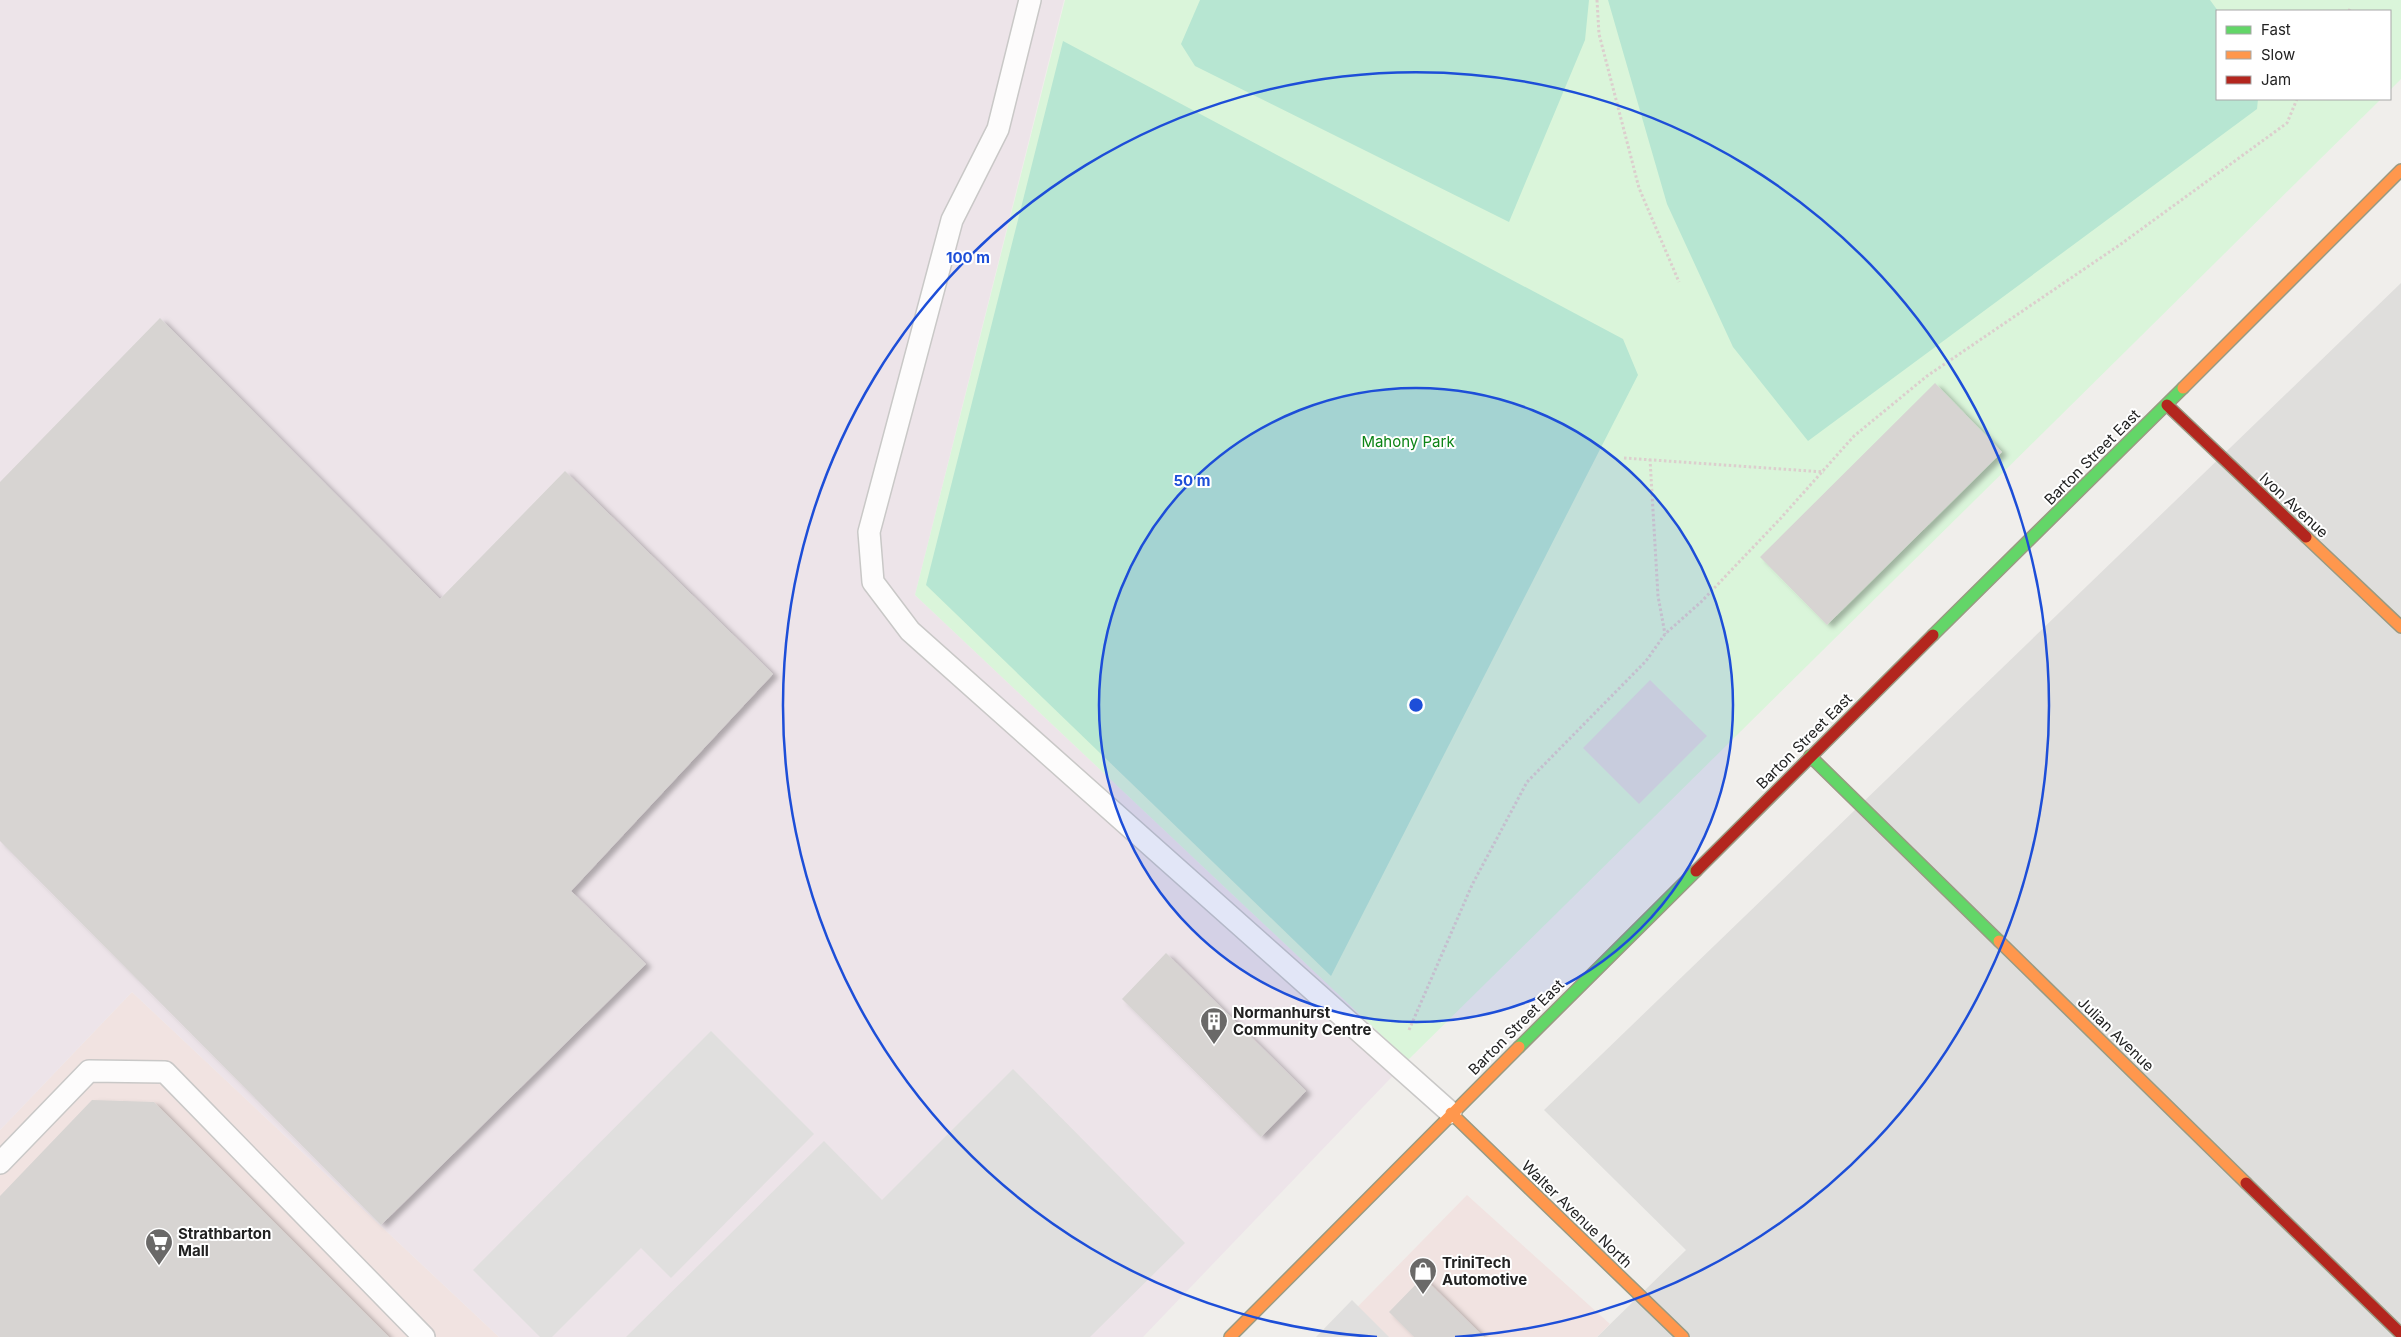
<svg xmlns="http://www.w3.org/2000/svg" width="2401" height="1337" font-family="Inter,sans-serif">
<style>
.residential{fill:#dfdedc}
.commercial{fill:#f1e3e1}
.industrial{fill:#ede4e9}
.park{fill:#daf5da}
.pitch{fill:#b7e6d2}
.parking{fill:#e0dfde}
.building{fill:#d7d4d2;filter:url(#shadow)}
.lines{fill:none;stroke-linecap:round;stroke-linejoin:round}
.lane-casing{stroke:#c9c8c7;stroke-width:24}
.fast-casing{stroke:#999a82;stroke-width:14}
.slow-casing{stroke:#999a82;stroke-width:14}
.jam-casing{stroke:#999a82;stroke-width:14}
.path{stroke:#dccecd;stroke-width:3;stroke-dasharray:2.5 2.5;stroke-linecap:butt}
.lane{stroke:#fdfcfc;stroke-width:21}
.fast{stroke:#63d668;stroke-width:11}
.slow{stroke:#ff974d;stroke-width:11}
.jam{stroke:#b3261e;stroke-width:11}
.ring{fill:none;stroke:#1d4ed8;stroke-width:2.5}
.labels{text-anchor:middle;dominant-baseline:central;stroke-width:4;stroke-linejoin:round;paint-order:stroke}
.park-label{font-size:15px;fill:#0c8416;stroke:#fff}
.street-label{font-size:15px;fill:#222;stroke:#fff}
.poi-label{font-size:15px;font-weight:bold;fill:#222;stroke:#fff;text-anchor:start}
.centre{fill:#1d4ed8;stroke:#fff;stroke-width:2.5}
.ring-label{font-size:15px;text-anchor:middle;font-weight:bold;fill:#1d4ed8;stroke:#fff;stroke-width:4;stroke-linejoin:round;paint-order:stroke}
</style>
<defs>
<filter id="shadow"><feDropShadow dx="5.5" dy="3" stdDeviation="2.5" flood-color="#0004"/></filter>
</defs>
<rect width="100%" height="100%" fill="#f0eeeb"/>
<!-- residential -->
<path class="residential" d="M2401,283V1337H1597L1686,1250L1544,1110Z"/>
<!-- commercial -->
<path class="commercial" d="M132,992L499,1337H0V1130Z
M1467,1195L1610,1324L1597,1337H1328Z"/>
<!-- industrial -->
<path class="industrial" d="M0,0H1064L915,595L1408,1060L1143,1337H499L132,992L0,1130Z"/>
<!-- park -->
<path class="park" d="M1065,0H2401V79L2390,90V11H2217V99H2381L1408,1060L915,595Z"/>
<!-- pitch -->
<path class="pitch" d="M1200,0H1589L1585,40L1509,222L1195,66L1181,44Z
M1608,0H2210L2218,11L2217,99H2258L2257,109L1808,441L1733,347L1667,204Z
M1063,41L1623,339L1638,375L1331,976L926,585Z"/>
<!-- parking -->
<path class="parking" d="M1650,680L1707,736L1639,804L1583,748Z
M711,1031L814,1134L671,1278L641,1248L552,1337H540L473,1270Z
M1013,1069L1185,1243L1090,1337H626L824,1141L882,1200Z
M1352,1300L1389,1337H1316Z"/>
<!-- building -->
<path class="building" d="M160,318L440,599L565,471L773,674L571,891L646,964L381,1225L0,841V482Z
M1935,383L2002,452L1827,625L1760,557Z
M1166,953L1306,1091L1261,1137L1122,999Z
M92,1100L154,1102L389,1337H0V1196Z
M1423,1277L1484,1337H1414L1389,1312Z"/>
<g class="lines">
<!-- lane casing -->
<g class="lane-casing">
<path id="lane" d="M1030,0L998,129L952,220L869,532L873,582L910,631L1451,1113
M0,1163L89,1071L165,1072L424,1337"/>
</g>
<!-- fast casing -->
<g class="fast-casing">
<path id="fast" d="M1933,635L2183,388
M1810,756L1999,941
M1519,1047L1696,871"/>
</g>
<!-- slow casing -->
<g class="slow-casing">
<path id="slow" d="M2183,388L2401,170
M2306,537L2401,627
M1999,941L2246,1183
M1451,1113L1683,1337
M1230,1337L1519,1047"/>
</g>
<!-- jam casing -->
<g class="jam-casing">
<path id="jam" d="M2167,405L2306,537
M1696,871L1933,635
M2246,1183L2401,1334"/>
</g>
<!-- path -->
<path class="path" d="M1597,0L1599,34L1639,188L1679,282
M2349,11L2350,9
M1624,458L1824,472
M1650,459L1658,596L1665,634
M1409,1030L1472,885L1527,782L1646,661L1665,634L1701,602L1780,519L1854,436L1927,376L2121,244L2287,123L2297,99"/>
<!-- lane -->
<use href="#lane" class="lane"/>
<!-- fast -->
<use href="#fast" class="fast"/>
<!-- slow -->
<use href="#slow" class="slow"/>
<!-- jam -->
<use href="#jam" class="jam"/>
</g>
<!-- distance rings -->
<circle cx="1416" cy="705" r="317" fill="#1d4ed8" fill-opacity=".12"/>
<g class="ring">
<circle cx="1416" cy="705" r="317"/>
<path d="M1377 1337A633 633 0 1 1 1455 1337"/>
</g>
<!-- icons -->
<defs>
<g id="building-pin" transform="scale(1.4375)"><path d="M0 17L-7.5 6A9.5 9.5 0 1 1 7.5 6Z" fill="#6a6968" stroke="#fff"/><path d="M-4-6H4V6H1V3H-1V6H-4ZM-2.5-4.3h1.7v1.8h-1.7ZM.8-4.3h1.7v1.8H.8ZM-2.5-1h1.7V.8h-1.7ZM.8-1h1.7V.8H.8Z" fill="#fff"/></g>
<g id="supermarket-pin" transform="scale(1.4375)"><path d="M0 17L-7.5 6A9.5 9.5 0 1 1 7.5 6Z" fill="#6a6968" stroke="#fff"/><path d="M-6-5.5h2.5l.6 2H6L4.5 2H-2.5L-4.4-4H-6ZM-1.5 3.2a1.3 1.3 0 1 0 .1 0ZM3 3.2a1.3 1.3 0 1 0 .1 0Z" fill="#fff"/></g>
<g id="shop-pin" transform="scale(1.4375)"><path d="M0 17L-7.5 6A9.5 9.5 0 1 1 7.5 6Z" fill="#6a6968" stroke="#fff"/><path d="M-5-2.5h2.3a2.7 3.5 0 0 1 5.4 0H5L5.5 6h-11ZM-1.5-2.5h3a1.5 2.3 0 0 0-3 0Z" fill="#fff"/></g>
</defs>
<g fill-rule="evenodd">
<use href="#building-pin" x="1214" y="1021"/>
<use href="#supermarket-pin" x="159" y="1242"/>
<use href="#shop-pin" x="1423" y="1271"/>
</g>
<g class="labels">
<!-- park labels -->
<g class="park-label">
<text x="1408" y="441">Mahony Park</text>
</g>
<!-- street labels -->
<g class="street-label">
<text transform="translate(2092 457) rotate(-45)">Barton Street East</text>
<text transform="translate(2294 505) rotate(43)">Ivon Avenue</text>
<text transform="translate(1804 741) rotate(-45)">Barton Street East</text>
<text transform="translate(1516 1027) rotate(-45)">Barton Street East</text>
<text transform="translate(2116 1034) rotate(44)">Julian Avenue</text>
<text transform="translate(1577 1214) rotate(44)">Walter Avenue North</text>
</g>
<!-- poi labels -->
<g class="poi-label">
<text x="1233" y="1012">Normanhurst<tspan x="1233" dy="17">Community Centre</tspan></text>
<text x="178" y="1233">Strathbarton<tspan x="178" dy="17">Mall</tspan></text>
<text x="1442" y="1262">TriniTech<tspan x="1442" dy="17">Automotive</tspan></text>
</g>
</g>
<circle cx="1416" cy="705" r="8" class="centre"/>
<g class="ring-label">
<text x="968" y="263">100 m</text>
<text x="1192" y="486">50 m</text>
</g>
<!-- legend -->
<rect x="2216" y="10" width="175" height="90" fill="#ffffff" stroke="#a7a7a7"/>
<rect x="2226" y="26" width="25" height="8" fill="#63d668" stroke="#a7a7a7"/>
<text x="2261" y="35" font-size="15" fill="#222222">Fast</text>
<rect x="2226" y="51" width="25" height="8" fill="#ff974d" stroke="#a7a7a7"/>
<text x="2261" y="60" font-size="15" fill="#222222">Slow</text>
<rect x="2226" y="76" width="25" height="8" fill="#b3261e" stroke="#a7a7a7"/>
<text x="2261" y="85" font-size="15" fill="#222222">Jam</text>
</svg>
